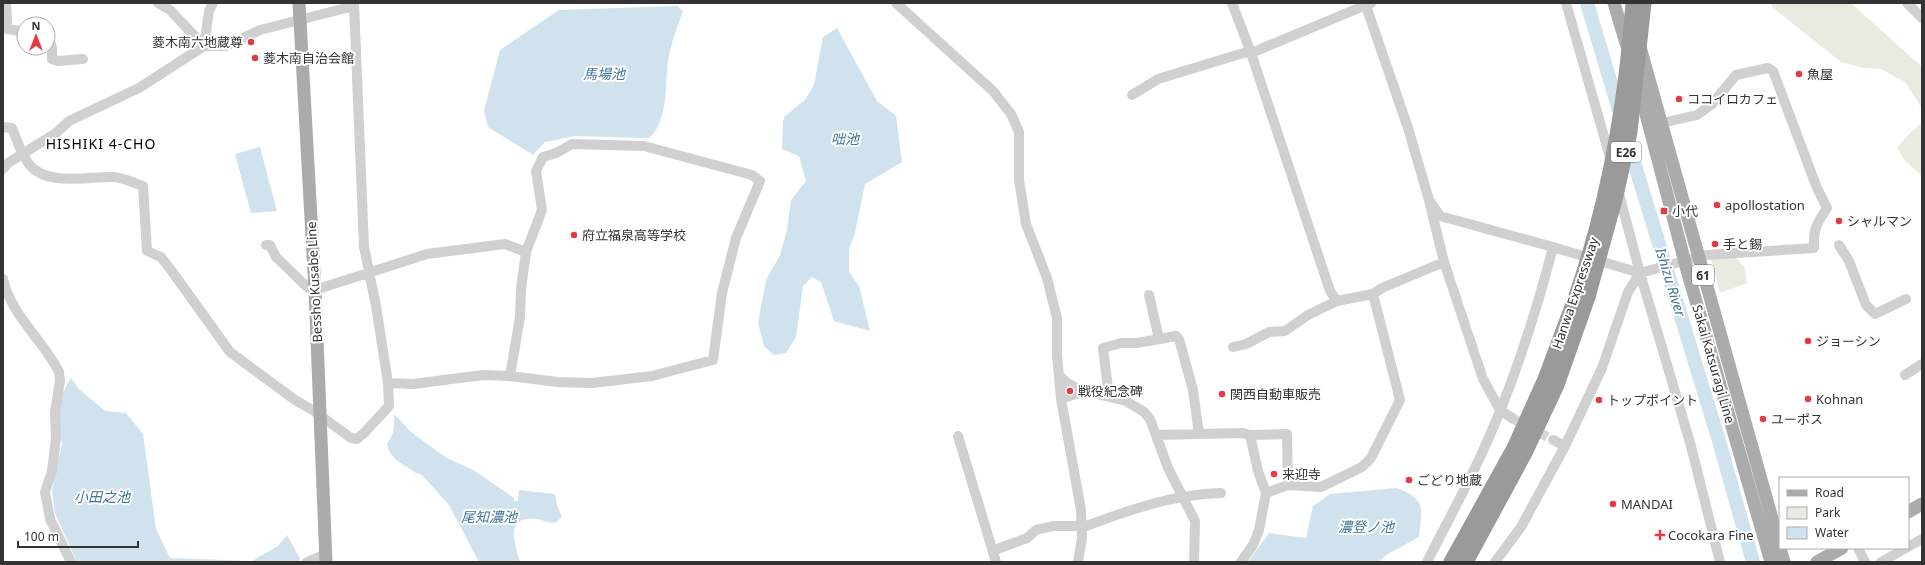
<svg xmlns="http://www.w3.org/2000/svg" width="1925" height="565" font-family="'Noto Sans','Noto Sans JP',sans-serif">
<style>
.green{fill:#e6ecdf}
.water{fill:#cfe2ee}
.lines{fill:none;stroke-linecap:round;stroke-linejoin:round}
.river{stroke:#cfe2ee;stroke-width:14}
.minor-tunnel{stroke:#d6d6d6;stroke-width:10;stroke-dasharray:10 5;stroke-linecap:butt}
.minor{stroke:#d0d0d0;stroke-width:10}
.major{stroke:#ababab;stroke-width:13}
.highway{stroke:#9a9a9a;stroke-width:15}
.highway-bridge{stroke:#9a9a9a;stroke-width:15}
.poi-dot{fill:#e63946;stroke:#fff;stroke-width:1.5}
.labels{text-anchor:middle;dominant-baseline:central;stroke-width:4;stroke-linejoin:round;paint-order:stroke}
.shield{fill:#fff;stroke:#707070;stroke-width:1}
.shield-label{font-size:12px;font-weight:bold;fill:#333}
.poi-label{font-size:13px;fill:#333;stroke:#fff;text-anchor:start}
.street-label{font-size:13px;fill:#333;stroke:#fff}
.water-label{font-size:14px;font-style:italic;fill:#3f7597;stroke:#fff}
.neighbourhood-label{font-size:14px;letter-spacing:1px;fill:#000;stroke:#fff}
</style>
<rect width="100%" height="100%" fill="#fff"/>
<!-- green -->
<path class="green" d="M1771,3H1851L1922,67V109L1906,83L1881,69L1863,68L1841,62L1772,7Z
M1922,123V176L1905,161L1897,147L1911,132Z
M1735,257L1744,266L1747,283L1720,293L1711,259Z"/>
<!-- water -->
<path class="water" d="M677,6L683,11C678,25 672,40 669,56C664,79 670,121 649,138L575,136L545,142L533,155L488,127L484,111L500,50L559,10Z
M837,28L877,101L896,116L902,162L865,184L855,233L849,249V272L859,286L870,331L834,321L821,282L812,277L803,286L796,337L786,353L774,355L764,346L758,323L766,280L780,255L787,230L791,200L806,181L799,156L782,149L783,121L785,116L805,100L814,85L823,37Z
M260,147L277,211L251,213L235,154Z
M71,378L78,388L105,411L126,413L143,434L156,529L170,558L252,561L278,546L287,535L300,559L298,562H77L55,513L52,491L62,444L58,421L62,394Z
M394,414L412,433L447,458L475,471L514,498V501H518L519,490L555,494L557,505L562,517L555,523C549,523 543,520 537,519C503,515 515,544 520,562H479L449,505L422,475L416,473L395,459L389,451L387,444C394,434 395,426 394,414Z
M1396,488C1427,499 1422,508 1419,537L1386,555L1379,562H1248L1269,533L1306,538L1313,506L1330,494Z"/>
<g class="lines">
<!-- river -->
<path class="river" d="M1587,3L1621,117
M1627,139L1719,441L1753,562"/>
<!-- minor-tunnel -->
<path class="minor-tunnel" d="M1512,418L1553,440"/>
<!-- minor -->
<path class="minor" d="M158,3L170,10L204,46
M896,3L993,91L1011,114L1019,132V180L1026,224L1047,278L1057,318V354L1061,399L1081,510L1082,538L1078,562
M1232,3L1251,53L1330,291L1337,301
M1365,3L1408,128L1429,200L1444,262L1483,379L1500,410L1512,418
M1566,3L1611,161
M1907,3L1922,18
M3,28L24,32
M4,28L7,21L6,3
M48,37L52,47V59L58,61L83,59
M204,46L209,11L213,3
M1251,53L1371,3
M1132,95L1158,79L1250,51
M3,127L12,128C17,140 21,154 29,164C46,187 90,176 114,177C124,178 134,183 143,186L147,251L161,257L171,270L230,352L295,400L314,411L351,438L357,439L365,432L389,406L388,383L376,306L364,247L354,3
M3,169L8,163L56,133L69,121L139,88L204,46H226L260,30L354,6
M1618,190L1640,273L1691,446L1720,562
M1429,200L1440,216L1553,247L1640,273L1706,255L1814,248C1813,229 1817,223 1827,208L1817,188L1773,71L1768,68L1736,75L1712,104L1697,115L1662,123
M266,245H270L276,257L308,288L315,290L427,254L505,244L526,252
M1839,245L1849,261L1866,305L1875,314L1906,299
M3,279C11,315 43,340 59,372L60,380L55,413L56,438L52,471L45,492L50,519L71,562
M1149,295L1159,339
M1233,347L1246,344L1269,332L1285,331L1308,315L1337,301L1373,294L1382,288L1444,262
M1905,375L1922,364
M1061,377L1067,383L1080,390L1126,401L1144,412L1150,419L1168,468L1195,521L1194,562
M388,383L413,384L483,375L510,376L557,382L592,383L652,376L713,360L722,293L736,238L760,181L752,175L644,146L572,144L556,153L543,157L536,171L542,210L526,252L521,289L520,317L510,376
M1109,397L1103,348L1121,343H1137L1176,336L1179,339L1193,390L1199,434
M1061,399L1084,391
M1156,435L1243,433L1250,435L1258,471L1266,493L1259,530L1253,545L1241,562
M1250,435L1287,434L1288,485
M958,436L996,562
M1553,440L1565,446
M1266,493L1288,485L1321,487L1362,467L1371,458L1400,400L1373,294
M1081,528C1126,511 1173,494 1221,493
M1908,547L1922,539
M1858,548L1865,562
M993,552L1000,548L1027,538L1036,530L1053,526H1081
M307,562L326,554
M1427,562C1445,526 1465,490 1482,453C1512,388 1535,317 1553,247
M1495,562L1521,527L1565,446L1602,368L1628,292L1640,273
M1881,562L1906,548"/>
<!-- major -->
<path class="major" d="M299,3L315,290L326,562
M1614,3L1628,50
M1640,47L1780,547
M1637,80L1687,270L1771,562
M1908,512L1922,504
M1780,548L1784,562
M1817,562L1842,548"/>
<!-- highway -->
<path class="highway" d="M1451,562L1514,448L1545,379L1577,293
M1466,562L1525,453L1557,385L1588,297"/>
<!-- highway-bridge -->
<path class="highway-bridge" d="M1577,293C1609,199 1626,102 1633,3
M1588,297L1616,196L1630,132L1644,3"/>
</g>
<!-- markers -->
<g class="poi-dot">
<circle cx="251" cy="42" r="4"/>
<circle cx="255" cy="58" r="4"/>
<circle cx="1799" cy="74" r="4"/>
<circle cx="1679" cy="99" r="4"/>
<circle cx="1717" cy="205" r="4"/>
<rect x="1660" y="207" width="8" height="8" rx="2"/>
<circle cx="1839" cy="221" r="4"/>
<circle cx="574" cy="235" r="4"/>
<circle cx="1715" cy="244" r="4"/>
<circle cx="1808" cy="341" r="4"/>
<circle cx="1070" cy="391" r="4"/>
<circle cx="1222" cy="394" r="4"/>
<circle cx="1808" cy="399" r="4"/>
<circle cx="1599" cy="400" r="4"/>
<circle cx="1763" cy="419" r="4"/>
<circle cx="1274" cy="474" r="4"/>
<circle cx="1409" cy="480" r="4"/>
<circle cx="1613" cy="504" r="4"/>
<path d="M1658 529h4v4h4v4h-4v4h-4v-4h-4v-4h4z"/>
</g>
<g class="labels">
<!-- shield labels -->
<g class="shield">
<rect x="1611" y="142" width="30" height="20" rx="3"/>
<rect x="1692" y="265" width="22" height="20" rx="3"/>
</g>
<g class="shield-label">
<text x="1626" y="152">E26</text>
<text x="1703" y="275">61</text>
</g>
<!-- poi labels -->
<g class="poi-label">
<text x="243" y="42" text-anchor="end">菱木南六地蔵尊</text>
<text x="263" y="58">菱木南自治会館</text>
<text x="1807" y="74">魚屋</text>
<text x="1687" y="99">ココイロカフェ</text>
<text x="1725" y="205">apollostation</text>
<text x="1672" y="211">小代</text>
<text x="1847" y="221">シャルマン</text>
<text x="582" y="235">府立福泉高等学校</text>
<text x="1723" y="244">手と錫</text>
<text x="1816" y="341">ジョーシン</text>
<text x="1078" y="391">戦役紀念碑</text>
<text x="1230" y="394">関西自動車販売</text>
<text x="1816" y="399">Kohnan</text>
<text x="1607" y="400">トップポイント</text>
<text x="1771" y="419">ユーポス</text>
<text x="1282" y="474">来迎寺</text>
<text x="1417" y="480">ごどり地蔵</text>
<text x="1621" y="504">MANDAI</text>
<text x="1668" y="535">Cocokara Fine</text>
</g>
<!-- street labels -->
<g class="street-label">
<text transform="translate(314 282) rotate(-93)">Bessho Kusabe Line</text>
<text transform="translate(1575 293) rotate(-71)">Hanwa Expressway</text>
<text transform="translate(1714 364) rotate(74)">Sakai Katsuragi Line</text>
</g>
<!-- water labels -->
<g class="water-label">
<text x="604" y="73">馬場池</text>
<text x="845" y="138">咄池</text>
<text transform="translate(1671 282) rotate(73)">Ishizu River</text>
<text x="102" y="496">小田之池</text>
<text x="489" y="516">尾知濃池</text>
<text x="1366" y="526">濃登ノ池</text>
</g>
<!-- neighbourhood labels -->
<g class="neighbourhood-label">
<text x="101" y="143">HISHIKI 4-CHO</text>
</g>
</g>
<!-- border -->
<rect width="1925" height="565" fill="none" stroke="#333333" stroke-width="8"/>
<!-- legend -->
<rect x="1779" y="477" width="130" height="72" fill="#ffffff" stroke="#adadad"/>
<rect x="1787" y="490" width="20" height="6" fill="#ababab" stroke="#adadad"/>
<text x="1815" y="497" font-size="12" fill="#333333">Road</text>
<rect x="1787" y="507" width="20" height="12" fill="#e6ecdf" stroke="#adadad"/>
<text x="1815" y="517" font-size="12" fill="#333333">Park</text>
<rect x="1787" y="527" width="20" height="12" fill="#cfe2ee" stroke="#adadad"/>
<text x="1815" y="537" font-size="12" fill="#333333">Water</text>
<!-- north arrow -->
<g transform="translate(36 36)"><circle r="19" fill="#ffffff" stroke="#adadad"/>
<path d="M0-3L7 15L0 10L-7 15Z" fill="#e63946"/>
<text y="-6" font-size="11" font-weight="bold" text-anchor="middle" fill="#333333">N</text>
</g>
<!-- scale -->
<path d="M18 541v6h120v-6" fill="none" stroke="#333333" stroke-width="2"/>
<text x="24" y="541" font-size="12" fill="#333333" stroke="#ffffff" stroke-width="3" paint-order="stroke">100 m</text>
</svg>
